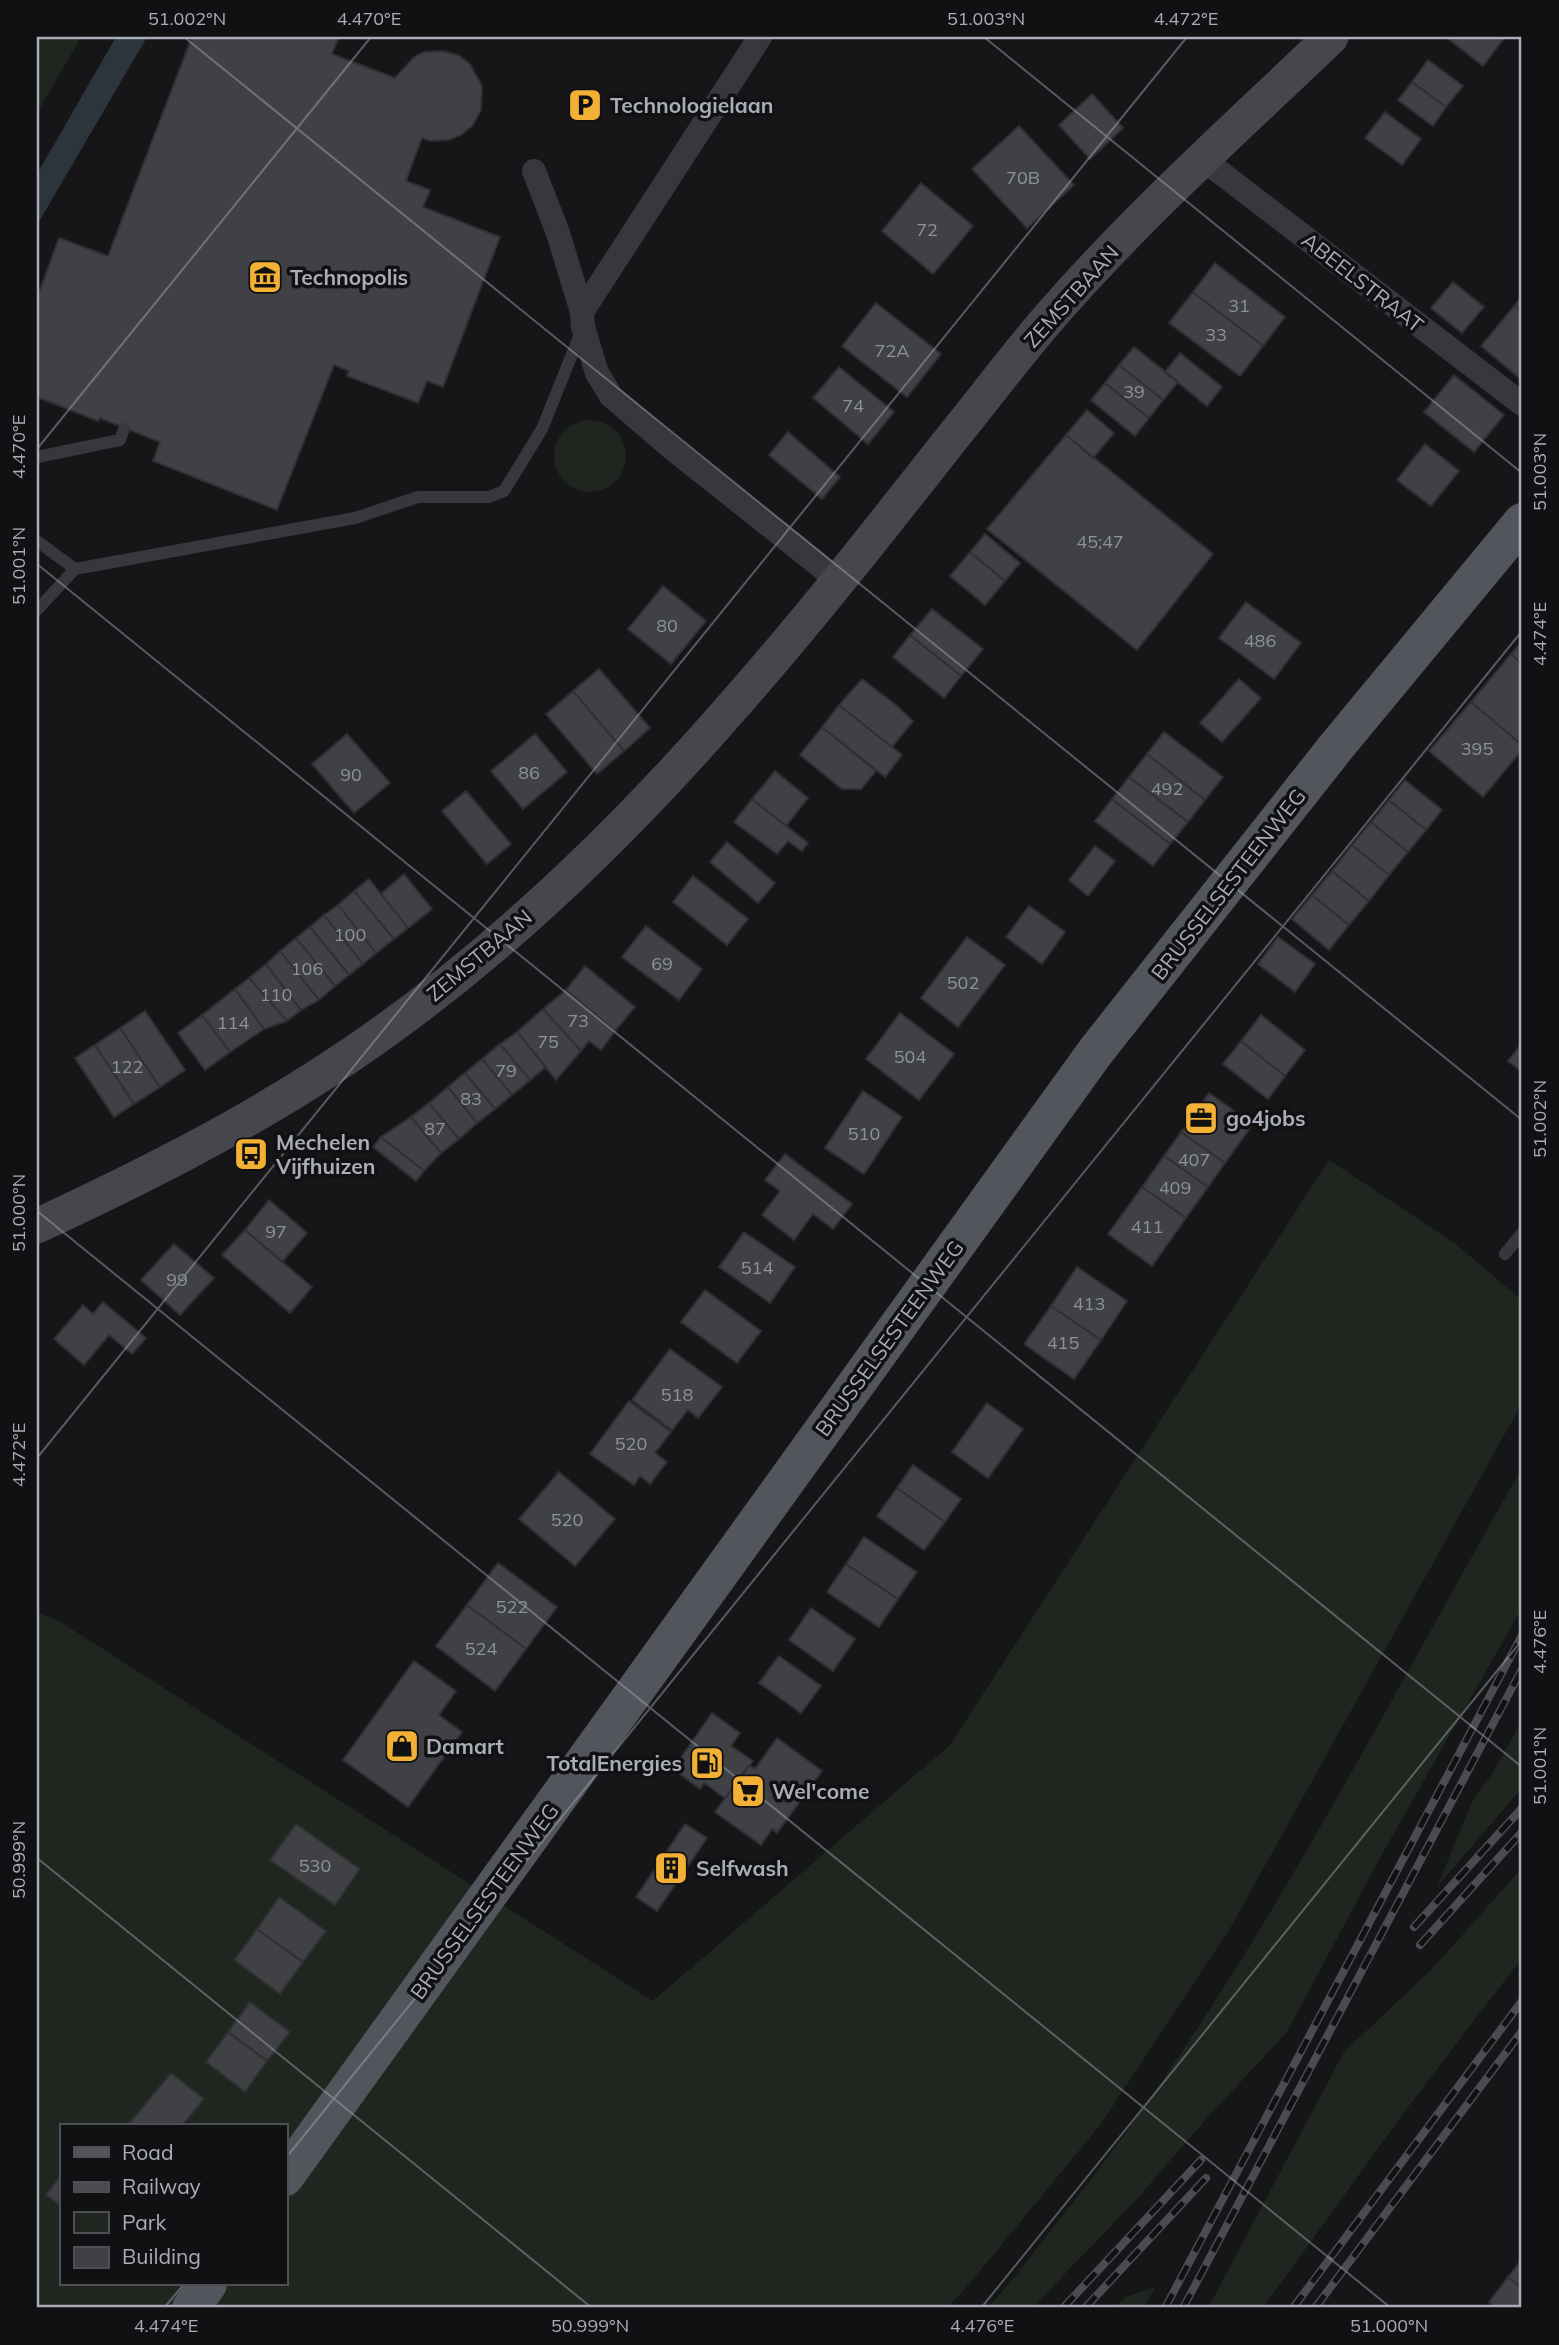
<svg xmlns="http://www.w3.org/2000/svg" width="1559" height="2345" font-family="Mulish,sans-serif">
<style>
.green{fill:#1e261f;fill-rule:evenodd}
.water{fill:#2c353c}
.building{fill:#404145;stroke:#303034;stroke-width:2}
.lines{fill:none;stroke-linecap:round;stroke-linejoin:round}
.lane{stroke:#37383d;stroke-width:12}
.street{stroke:#37383d;stroke-width:24}
.secondary{stroke:#45474d;stroke-width:35}
.primary{stroke:#53555c;stroke-width:38}
.rail-casing{stroke:#4a4c52;stroke-width:8}
.rail{stroke:#111113;stroke-width:5;stroke-dasharray:16;stroke-linecap:butt}
.ticks{fill:none;stroke:#a8adb8;stroke-width:2;stroke-opacity:0.45}
.labels{text-anchor:middle;dominant-baseline:central;stroke-width:7;stroke-linejoin:round;paint-order:stroke}
.number-label{font-size:18px;fill:#8e929b}
.poi-label{font-size:21px;font-weight:bold;fill:#a8adb8;stroke:#111113;text-anchor:start}
.street-label{font-size:21px;fill:#a8adb8;stroke:#111113}
.neatline{fill:none;stroke:#a8adb8;stroke-width:2.5}
.ticks-label{font-size:18px;text-anchor:middle;fill:#a8adb8}
</style>
<rect width="100%" height="100%" fill="#161618"/>
<!-- green -->
<path class="green" d="M37,37H81L37,113Z
M554 456a36 36 0 1 1 72 0a36 36 0 1 1-72 0Z
M1329,1160L1453,1242L1522,1300V1403L1232,1925L1101,2124L970,2283L947,2308H37V1612L59,1621L653,2001L950,1745ZM61,2126H285V2284H61Z
M1522,1468V1608L1381,1856L1287,2032L1207,2118L1136,2200L1032,2308H987C1016,2278 1041,2242 1067,2210C1248,1982 1378,1719 1522,1468Z
M1522,1721V1788L1437,1887L1473,1799L1492,1774Z
M1522,1868V1958L1402,2115L1263,2308H1208L1344,2052L1432,1969Z
M1155,2287L1144,2308H1114L1126,2297Z"/>
<!-- water -->
<path class="water" d="M116,37H147L37,225V174Z"/>
<!-- building -->
<path class="building" d="M192,37H339L332,54L395,78L414,57L424,52L442,51L458,55L470,64L482,86L481,110L472,126L461,135L449,140L430,141L422,138L406,181L430,190L423,207L500,237L443,387L427,381L418,403L347,376L349,371L334,365L277,510L153,461L160,442L100,418L98,421L37,397V298L59,238L108,256Z
M1446,37H1505L1483,66Z
M1428,60L1463,86L1446,107L1412,82Z
M1412,82L1446,107L1433,126L1398,100Z
M1092,94L1123,128L1090,159L1059,125Z
M1385,112L1421,139L1402,165L1365,138Z
M1019,126L1074,185L1027,228L972,169Z
M921,183L973,226L933,274L882,231Z
M1215,263L1285,317L1263,346L1193,292Z
M1453,282L1484,307L1462,333L1431,308Z
M1193,292L1263,346L1240,376L1169,323Z
M1522,296V311L1515,305Z
M876,303L941,354L907,397L842,346Z
M1515,305L1522,311V380L1481,346Z
M1134,347L1178,382L1163,400L1119,365Z
M1180,353L1222,387L1207,406L1165,372Z
M1119,365L1163,400L1149,418L1105,383Z
M839,367L894,412L868,444L813,398Z
M1454,375L1504,415L1474,452L1424,412Z
M1105,383L1149,418L1135,436L1091,400Z
M1087,410L1114,433L1093,458L1066,435Z
M788,432L840,477L822,499L769,455Z
M1066,435L1213,554L1137,650L987,529Z
M1425,444L1459,471L1431,506L1397,480Z
M985,534L1020,563L1005,581L970,552Z
M970,552L1005,581L985,605L950,576Z
M663,586L706,621L671,664L628,629Z
M1246,602L1301,643L1274,679L1219,638Z
M932,609L983,649L961,676L910,635Z
M910,635L961,676L944,698L893,657Z
M1522,641V664L1511,654Z
M1511,654L1522,664V745L1471,702Z
M599,669L650,728L624,751L573,691Z
M862,679L896,705L913,721L892,747L839,705Z
M1239,679L1261,698L1222,742L1200,723Z
M573,691L624,751L597,774L546,714Z
M1471,702L1522,745V750L1483,797L1429,751Z
M839,705L902,755L885,777L822,727Z
M822,727L876,771L861,789H842L800,755Z
M1164,732L1223,777L1205,800L1147,754Z
M347,734L390,783L354,813L312,764Z
M535,734L567,772L523,809L491,771Z
M1147,754L1205,800L1188,822L1129,777Z
M775,771L808,798L786,826L752,799Z
M1129,777L1188,822L1170,844L1112,799Z
M1405,780L1442,810L1426,830L1389,800Z
M466,791L511,844L487,864L442,811Z
M752,799L808,843L802,851L788,841L777,854L734,822Z
M1112,799L1170,844L1153,866L1095,821Z
M1389,800L1426,830L1408,852L1371,822Z
M1371,822L1408,852L1389,875L1352,845Z
M727,842L775,883L758,903L710,862Z
M1352,845L1389,875L1369,901L1332,871Z
M1095,846L1115,861L1088,896L1069,880Z
M1332,871L1369,901L1349,925L1312,895Z
M404,874L432,909L408,928L381,894Z
M693,876L748,919L727,945L673,902Z
M369,879L408,928L394,939L354,891Z
M354,891L394,939L376,953L338,905Z
M1312,895L1349,925L1329,950L1292,919Z
M338,905L376,953L363,964L324,915Z
M1029,906L1065,932L1042,964L1006,937Z
M324,915L363,964L349,975L310,927Z
M646,926L702,969L679,1000L622,957Z
M310,927L349,975L335,986L296,938Z
M967,937L1005,965L958,1027L921,998Z
M1278,937L1315,964L1295,992L1258,964Z
M296,938L335,986L319,1000L280,951Z
M280,951L319,1000L301,1010L266,964Z
M266,964L301,1010L287,1021L249,978Z
M585,966L635,1007L615,1031L566,990Z
M249,978L287,1021L264,1029L235,989Z
M235,989L264,1029L230,1052L202,1015Z
M566,990L615,1031L601,1050L589,1041L581,1051L543,1009Z
M543,1009L581,1051L556,1080L517,1032Z
M145,1011L185,1070L160,1087L120,1028Z
M900,1013L954,1054L919,1100L866,1059Z
M202,1015L230,1052L205,1070L178,1033Z
M1261,1015L1305,1050L1285,1076L1241,1041Z
M120,1028L160,1087L134,1104L95,1045Z
M517,1032L546,1067L530,1080L500,1044Z
M1241,1041L1285,1076L1268,1099L1223,1064Z
M1522,1043V1072L1508,1061Z
M500,1044L530,1080L512,1095L482,1059Z
M95,1045L134,1104L114,1117L75,1058Z
M482,1059L512,1095L495,1109L465,1073Z
M465,1073L495,1109L477,1123L448,1087Z
M448,1087L477,1123L459,1139L429,1103Z
M863,1091L902,1117L864,1174L825,1148Z
M1209,1093L1253,1124L1225,1163L1181,1132Z
M429,1103L459,1139L441,1153L411,1117Z
M411,1117L441,1153L424,1171L381,1137Z
M1181,1132L1225,1163L1208,1187L1164,1156Z
M381,1137L424,1171L416,1181L373,1147Z
M785,1154L852,1204L833,1229L813,1214L794,1240L762,1215L780,1191L765,1180Z
M1164,1156L1208,1187L1186,1218L1142,1187Z
M1142,1187L1186,1218L1152,1266L1108,1234Z
M269,1200L307,1233L282,1262L245,1230Z
M245,1230L312,1287L290,1313L222,1255Z
M744,1232L795,1267L770,1303L719,1267Z
M174,1244L214,1278L180,1315L141,1280Z
M1077,1267L1127,1301L1101,1340L1051,1306Z
M705,1290L761,1331L737,1363L681,1322Z
M103,1302L146,1338L132,1354L109,1335L84,1365L54,1339L83,1305L93,1314Z
M1051,1306L1101,1340L1074,1379L1024,1344Z
M670,1349L722,1387L698,1418L688,1410L672,1430L632,1400Z
M629,1401L671,1432L655,1453L667,1462L650,1484L640,1476L634,1485L590,1454Z
M987,1403L1023,1429L988,1478L952,1452Z
M913,1465L961,1499L945,1522L897,1488Z
M559,1472L615,1519L575,1566L519,1519Z
M897,1488L945,1522L924,1550L877,1516Z
M864,1537L917,1572L898,1599L846,1564Z
M498,1563L557,1607L526,1649L467,1605Z
M846,1564L898,1599L879,1627L827,1592Z
M467,1605L526,1649L495,1691L436,1646Z
M811,1608L855,1639L833,1671L789,1640Z
M779,1656L821,1686L801,1713L759,1683Z
M414,1661L456,1691L439,1715L462,1732L408,1807L343,1760Z
M712,1713L740,1733L731,1746L753,1761L725,1798L704,1783L700,1789L673,1769Z
M777,1738L822,1771L777,1833L772,1829L761,1845L715,1812L749,1765L755,1769Z
M296,1824L360,1869L335,1905L270,1860Z
M685,1824L707,1838L657,1911L636,1897Z
M279,1897L326,1931L303,1962L257,1929Z
M257,1929L303,1962L280,1994L234,1960Z
M250,2002L290,2032L267,2061L228,2032Z
M228,2032L267,2061L245,2092L206,2062Z
M171,2073L204,2099L182,2126H127Z
M61,2175V2206L46,2195Z
M1522,2259V2288L1508,2277Z
M1508,2277L1522,2288V2308H1496L1489,2302Z"/>
<g class="lines">
<!-- lane -->
<path class="lane" d="M37,457L120,440L124,429
M37,541L75,569
M37,610L75,569L355,518L418,497H489L504,491L542,429L581,332
M1505,1254L1522,1233"/>
<!-- street -->
<path class="street" d="M1204,160L1522,404
M534,171L558,233L582,312L583,327L597,373L611,396L668,445L839,581
M582,312L760,37"/>
<!-- secondary -->
<path class="secondary" d="M37,1226C136,1180 236,1130 328,1070C477,973 609,848 726,714C805,625 878,532 952,438C984,399 1014,358 1047,320C1134,219 1235,129 1331,37"/>
<!-- primary -->
<path class="primary" d="M285,2177L1096,1051L1336,747L1522,522
M191,2308L208,2284"/>
<!-- rail casing -->
<g class="rail-casing">
<path id="rail" d="M1414,1927L1522,1808
M1420,1945L1522,1832
M1063,2308L1201,2160
M1085,2308L1206,2178
M1165,2308L1522,1635
M1183,2308L1522,1669
M1293,2308L1522,2001
M1315,2308L1522,2031"/>
</g>
<!-- rail -->
<use href="#rail" class="rail"/>
</g>
<!-- ticks -->
<path class="ticks" d="M184,37L1522,1120M984,37L1522,473M37,449L371,37M37,564L1522,1767M37,1211L1391,2308M37,1458L1187,37M37,1858L592,2308M285,2159L1522,631M164,2308L184,2284M981,2308L1522,1640"/>
<!-- icons -->
<defs>
<g id="parking-square" transform="scale(1.75)"><rect x="-9" y="-9" width="18" height="18" rx="4" fill="#f2b134" stroke="#111113"/><path d="M-3.5-5.5H1a3.5 3.5 0 0 1 0 7H-1V5.5H-3.5ZM-1-3.4V-.6H.8a1.4 1.4 0 0 0 0-2.8Z" fill="#111"/></g>
<g id="museum-square" transform="scale(1.75)"><rect x="-9" y="-9" width="18" height="18" rx="4" fill="#f2b134" stroke="#111113"/><path d="M0-6L6-3V-2H-6V-3ZM-5-1h2V3h-2ZM-1-1h2V3h-2ZM3-1h2V3H3ZM-6 4H6V6H-6Z" fill="#111"/></g>
<g id="office-square" transform="scale(1.75)"><rect x="-9" y="-9" width="18" height="18" rx="4" fill="#f2b134" stroke="#111113"/><path d="M-6-3h4V-5.5h4V-3h4V5H-6ZM-1-4.5V-3h2v-1.5ZM-6 0V1H6V0Z" fill="#111"/></g>
<g id="bus-square" transform="scale(1.75)"><rect x="-9" y="-9" width="18" height="18" rx="4" fill="#f2b134" stroke="#111113"/><path d="M-5-6H5V4H4V6H2V4H-2V6H-4V4H-5ZM-3.5-4V0h7V-4ZM-3.5 1.2v1.5H-2V1.2ZM2 1.2v1.5H3.5V1.2Z" fill="#111"/></g>
<g id="shop-square" transform="scale(1.75)"><rect x="-9" y="-9" width="18" height="18" rx="4" fill="#f2b134" stroke="#111113"/><path d="M-5-2.5h2.3a2.7 3.5 0 0 1 5.4 0H5L5.5 6h-11ZM-1.5-2.5h3a1.5 2.3 0 0 0-3 0Z" fill="#111"/></g>
<g id="fuel-square" transform="scale(1.75)"><rect x="-9" y="-9" width="18" height="18" rx="4" fill="#f2b134" stroke="#111113"/><path d="M-5.5-6h7V0h2V4h1.3V-2.5L3-4.5l.8-.8L6-3V5H2.5V1h-1V6h-7ZM-4.2-4.7v3.2H.2V-4.7Z" fill="#111"/></g>
<g id="supermarket-square" transform="scale(1.75)"><rect x="-9" y="-9" width="18" height="18" rx="4" fill="#f2b134" stroke="#111113"/><path d="M-6-5.5h2.5l.6 2H6L4.5 2H-2.5L-4.4-4H-6ZM-1.5 3.2a1.3 1.3 0 1 0 .1 0ZM3 3.2a1.3 1.3 0 1 0 .1 0Z" fill="#111"/></g>
<g id="building-square" transform="scale(1.75)"><rect x="-9" y="-9" width="18" height="18" rx="4" fill="#f2b134" stroke="#111113"/><path d="M-4-6H4V6H1V3H-1V6H-4ZM-2.5-4.3h1.7v1.8h-1.7ZM.8-4.3h1.7v1.8H.8ZM-2.5-1h1.7V.8h-1.7ZM.8-1h1.7V.8H.8Z" fill="#111"/></g>
</defs>
<g fill-rule="evenodd">
<use href="#parking-square" x="585" y="105"/>
<use href="#museum-square" x="265" y="277"/>
<use href="#office-square" x="1201" y="1118"/>
<use href="#bus-square" x="251" y="1154"/>
<use href="#shop-square" x="402" y="1746"/>
<use href="#fuel-square" x="707" y="1763"/>
<use href="#supermarket-square" x="748" y="1791"/>
<use href="#building-square" x="671" y="1868"/>
</g>
<g class="labels">
<!-- number labels -->
<g class="number-label">
<text x="1023" y="177">70B</text>
<text x="927" y="229">72</text>
<text x="1239" y="305">31</text>
<text x="1216" y="334">33</text>
<text x="892" y="350">72A</text>
<text x="1134" y="391">39</text>
<text x="853" y="405">74</text>
<text x="1100" y="541">45;47</text>
<text x="667" y="625">80</text>
<text x="1260" y="640">486</text>
<text x="1477" y="748">395</text>
<text x="529" y="772">86</text>
<text x="351" y="774">90</text>
<text x="1167" y="788">492</text>
<text x="350" y="934">100</text>
<text x="662" y="963">69</text>
<text x="307" y="968">106</text>
<text x="963" y="982">502</text>
<text x="276" y="994">110</text>
<text x="578" y="1020">73</text>
<text x="233" y="1022">114</text>
<text x="548" y="1041">75</text>
<text x="910" y="1056">504</text>
<text x="127" y="1066">122</text>
<text x="506" y="1070">79</text>
<text x="471" y="1098">83</text>
<text x="435" y="1128">87</text>
<text x="864" y="1133">510</text>
<text x="1194" y="1159">407</text>
<text x="1175" y="1187">409</text>
<text x="1147" y="1226">411</text>
<text x="276" y="1231">97</text>
<text x="757" y="1267">514</text>
<text x="177" y="1279">99</text>
<text x="1089" y="1303">413</text>
<text x="1063" y="1342">415</text>
<text x="677" y="1394">518</text>
<text x="631" y="1443">520</text>
<text x="567" y="1519">520</text>
<text x="512" y="1606">522</text>
<text x="481" y="1648">524</text>
<text x="315" y="1865">530</text>
</g>
<!-- poi labels -->
<g class="poi-label">
<text x="610" y="105">Technologielaan</text>
<text x="290" y="277">Technopolis</text>
<text x="1226" y="1118">go4jobs</text>
<text x="276" y="1142">Mechelen<tspan x="276" dy="24">Vijfhuizen</tspan></text>
<text x="426" y="1746">Damart</text>
<text x="682" y="1763" text-anchor="end">TotalEnergies</text>
<text x="772" y="1791">Wel'come</text>
<text x="696" y="1868">Selfwash</text>
</g>
<!-- street labels -->
<g class="street-label">
<text transform="translate(1363 282) rotate(38)">ABEELSTRAAT</text>
<text transform="translate(1071 296) rotate(-48)">ZEMSTBAAN</text>
<text transform="translate(1228 884) rotate(-52)">BRUSSELSESTEENWEG</text>
<text transform="translate(479 955) rotate(-40)">ZEMSTBAAN</text>
<text transform="translate(889 1338) rotate(-54)">BRUSSELSESTEENWEG</text>
<text transform="translate(484 1901) rotate(-54)">BRUSSELSESTEENWEG</text>
</g>
</g>
<!-- border -->
<rect width="1559" height="2345" fill="none" stroke="#111113" stroke-width="77"/>
<!-- legend -->
<rect x="60" y="2124" width="228" height="161" fill="#111113" stroke="#4d4f55" stroke-width="2"/>
<rect x="74" y="2147" width="35" height="10" fill="#53555c" stroke="#4d4f55" stroke-width="2"/>
<text x="122" y="2160" font-size="21" fill="#a8adb8">Road</text>
<rect x="74" y="2182" width="35" height="10" fill="#4a4c52" stroke="#4d4f55" stroke-width="2"/>
<text x="122" y="2194" font-size="21" fill="#a8adb8">Railway</text>
<rect x="74" y="2212" width="35" height="21" fill="#1e261f" stroke="#4d4f55" stroke-width="2"/>
<text x="122" y="2230" font-size="21" fill="#a8adb8">Park</text>
<rect x="74" y="2247" width="35" height="21" fill="#404145" stroke="#4d4f55" stroke-width="2"/>
<text x="122" y="2264" font-size="21" fill="#a8adb8">Building</text>
<rect x="38" y="38" width="1482" height="2268" class="neatline"/>
<g class="ticks-label">
<text x="187" y="25">51.002°N</text>
<text x="369" y="25">4.470°E</text>
<text x="986" y="25">51.003°N</text>
<text x="1186" y="25">4.472°E</text>
<text transform="translate(19 447) rotate(-90)" y="6">4.470°E</text>
<text transform="translate(1540 472) rotate(-90)" y="6">51.003°N</text>
<text transform="translate(19 566) rotate(-90)" y="6">51.001°N</text>
<text transform="translate(1540 634) rotate(-90)" y="6">4.474°E</text>
<text transform="translate(1540 1119) rotate(-90)" y="6">51.002°N</text>
<text transform="translate(19 1213) rotate(-90)" y="6">51.000°N</text>
<text transform="translate(19 1455) rotate(-90)" y="6">4.472°E</text>
<text transform="translate(1540 1642) rotate(-90)" y="6">4.476°E</text>
<text transform="translate(1540 1766) rotate(-90)" y="6">51.001°N</text>
<text transform="translate(19 1860) rotate(-90)" y="6">50.999°N</text>
<text x="166" y="2332">4.474°E</text>
<text x="590" y="2332">50.999°N</text>
<text x="982" y="2332">4.476°E</text>
<text x="1389" y="2332">51.000°N</text>
</g>
</svg>
